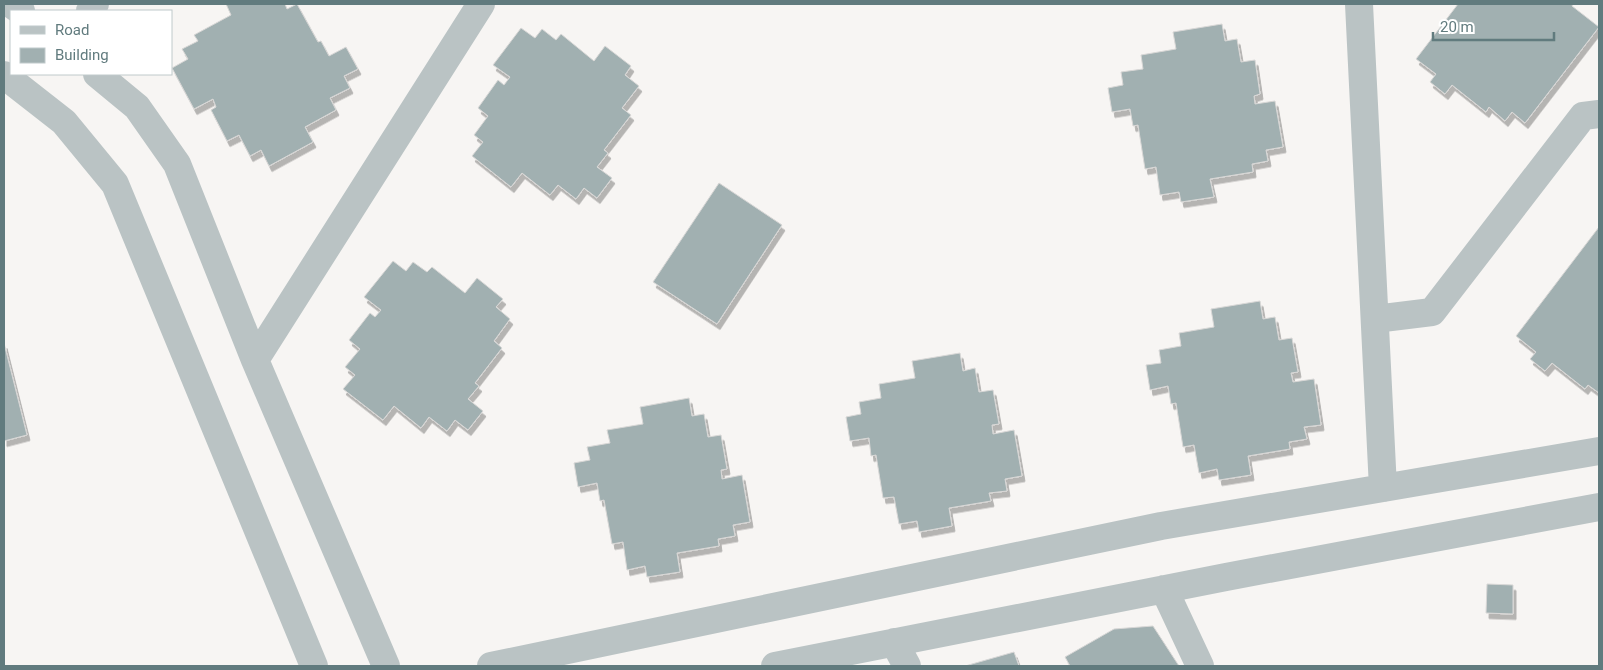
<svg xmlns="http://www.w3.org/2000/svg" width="1603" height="670" font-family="Roboto,sans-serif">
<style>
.building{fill:#a1b0b1;stroke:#d8d7d6;filter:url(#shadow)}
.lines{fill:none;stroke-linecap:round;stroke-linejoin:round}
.minor{stroke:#bac3c4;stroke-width:28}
</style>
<defs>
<filter id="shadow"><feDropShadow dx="3" dy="5.5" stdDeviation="0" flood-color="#0004"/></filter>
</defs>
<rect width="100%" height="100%" fill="#f7f5f3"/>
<!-- building -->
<path class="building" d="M226,4H285L287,9L297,4L318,42L321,41L329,56L346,47L358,69L344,76L350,88L330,98L336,110L305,127L313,142L269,166L261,150L250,156L239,135L227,141L211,110L216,107L213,99L194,109L172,68L188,59L182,49L198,41L194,35L231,15Z
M1458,4H1573L1572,6L1599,27L1525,123L1512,112L1505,121L1489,107L1486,112L1452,85L1445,94L1430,82L1436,74L1416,59Z
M1222,24L1225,41L1237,39L1241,62L1255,60L1260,94L1254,96L1255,104L1275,101L1283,147L1266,150L1268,161L1252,164L1253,172L1210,179L1214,197L1181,202L1179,192L1160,195L1156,167L1145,169L1138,125L1133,126L1130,109L1112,112L1108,88L1123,85L1121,72L1143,69L1141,55L1176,49L1173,32Z
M521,28L535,38L542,29L556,40L561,34L594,61L605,46L631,66L625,75L639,86L622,108L631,115L604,150L608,153L597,167L612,178L597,198L584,188L576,199L558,185L550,195L522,173L511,187L472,156L483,142L474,135L488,116L478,108L498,80L504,85L510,77L493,65Z
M719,183L782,225L717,324L653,282Z
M1599,227V393L1588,385L1585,389L1552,363L1545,371L1530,359L1536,352L1516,336Z
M393,261L406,271L413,262L427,272L432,267L465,293L477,278L503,299L496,307L510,319L494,341L502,348L475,383L479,386L468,399L483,411L468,430L455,420L447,431L429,417L421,428L394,406L383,420L343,389L355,375L345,367L360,349L349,340L370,313L375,317L381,310L364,297Z
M1260,301L1263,319L1275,317L1279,340L1292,338L1298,372L1291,373L1293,382L1314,379L1321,425L1304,427L1307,439L1289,442L1290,449L1248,456L1251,475L1219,480L1217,469L1199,473L1194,445L1183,447L1176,403L1171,404L1168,386L1150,390L1146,365L1161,363L1159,350L1181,346L1179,333L1214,327L1211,309Z
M4,343L27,435L4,441Z
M960,353L963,371L975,368L979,392L993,390L999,424L992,425L993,434L1014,430L1022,476L1005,479L1007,491L989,493L991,501L949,508L952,526L919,532L917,521L899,524L894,497L883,498L876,455L871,456L869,438L850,441L846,417L861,414L859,402L881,398L879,384L915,378L912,361Z
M689,398L692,416L704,414L708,437L721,435L727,469L721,470L722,479L742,475L750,522L733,525L735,536L718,539L719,546L677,553L680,572L647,577L645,566L627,570L623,542L612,544L604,500L600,501L597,483L578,487L574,463L590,460L587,447L610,443L607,430L643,424L640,407Z
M1487,584L1513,585V614L1486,613Z
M1153,626L1179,666H1070L1065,657L1114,629Z
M1014,652L1019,666H965Z"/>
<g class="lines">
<!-- minor -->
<path class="minor" d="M11,4L21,11
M1359,4L1383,488
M90,11L95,4
M97,74L137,107L177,164L255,360L386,666
M4,75L64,122L115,184L314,666
M1375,319L1432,312L1583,116L1599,114
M255,360L481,4
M1164,589L1200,666
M894,642L907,666
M491,666L1161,526L1599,451
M775,666L1226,577L1599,507"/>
</g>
<!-- border -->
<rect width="1603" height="670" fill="none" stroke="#617b7e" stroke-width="10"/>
<!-- legend -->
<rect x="10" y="10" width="162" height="65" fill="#ffffff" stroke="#c0cacb"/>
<rect x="20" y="26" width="25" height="8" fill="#bac3c4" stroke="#c0cacb"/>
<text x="55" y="35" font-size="15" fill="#617b7e">Road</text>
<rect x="20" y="48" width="25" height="15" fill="#a1b0b1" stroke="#c0cacb"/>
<text x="55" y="60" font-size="15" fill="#617b7e">Building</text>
<!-- scale -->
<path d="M1433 32v8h121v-8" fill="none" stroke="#617b7e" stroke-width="2.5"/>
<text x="1440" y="32" font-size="15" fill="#617b7e" stroke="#ffffff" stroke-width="4" paint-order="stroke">20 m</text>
</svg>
